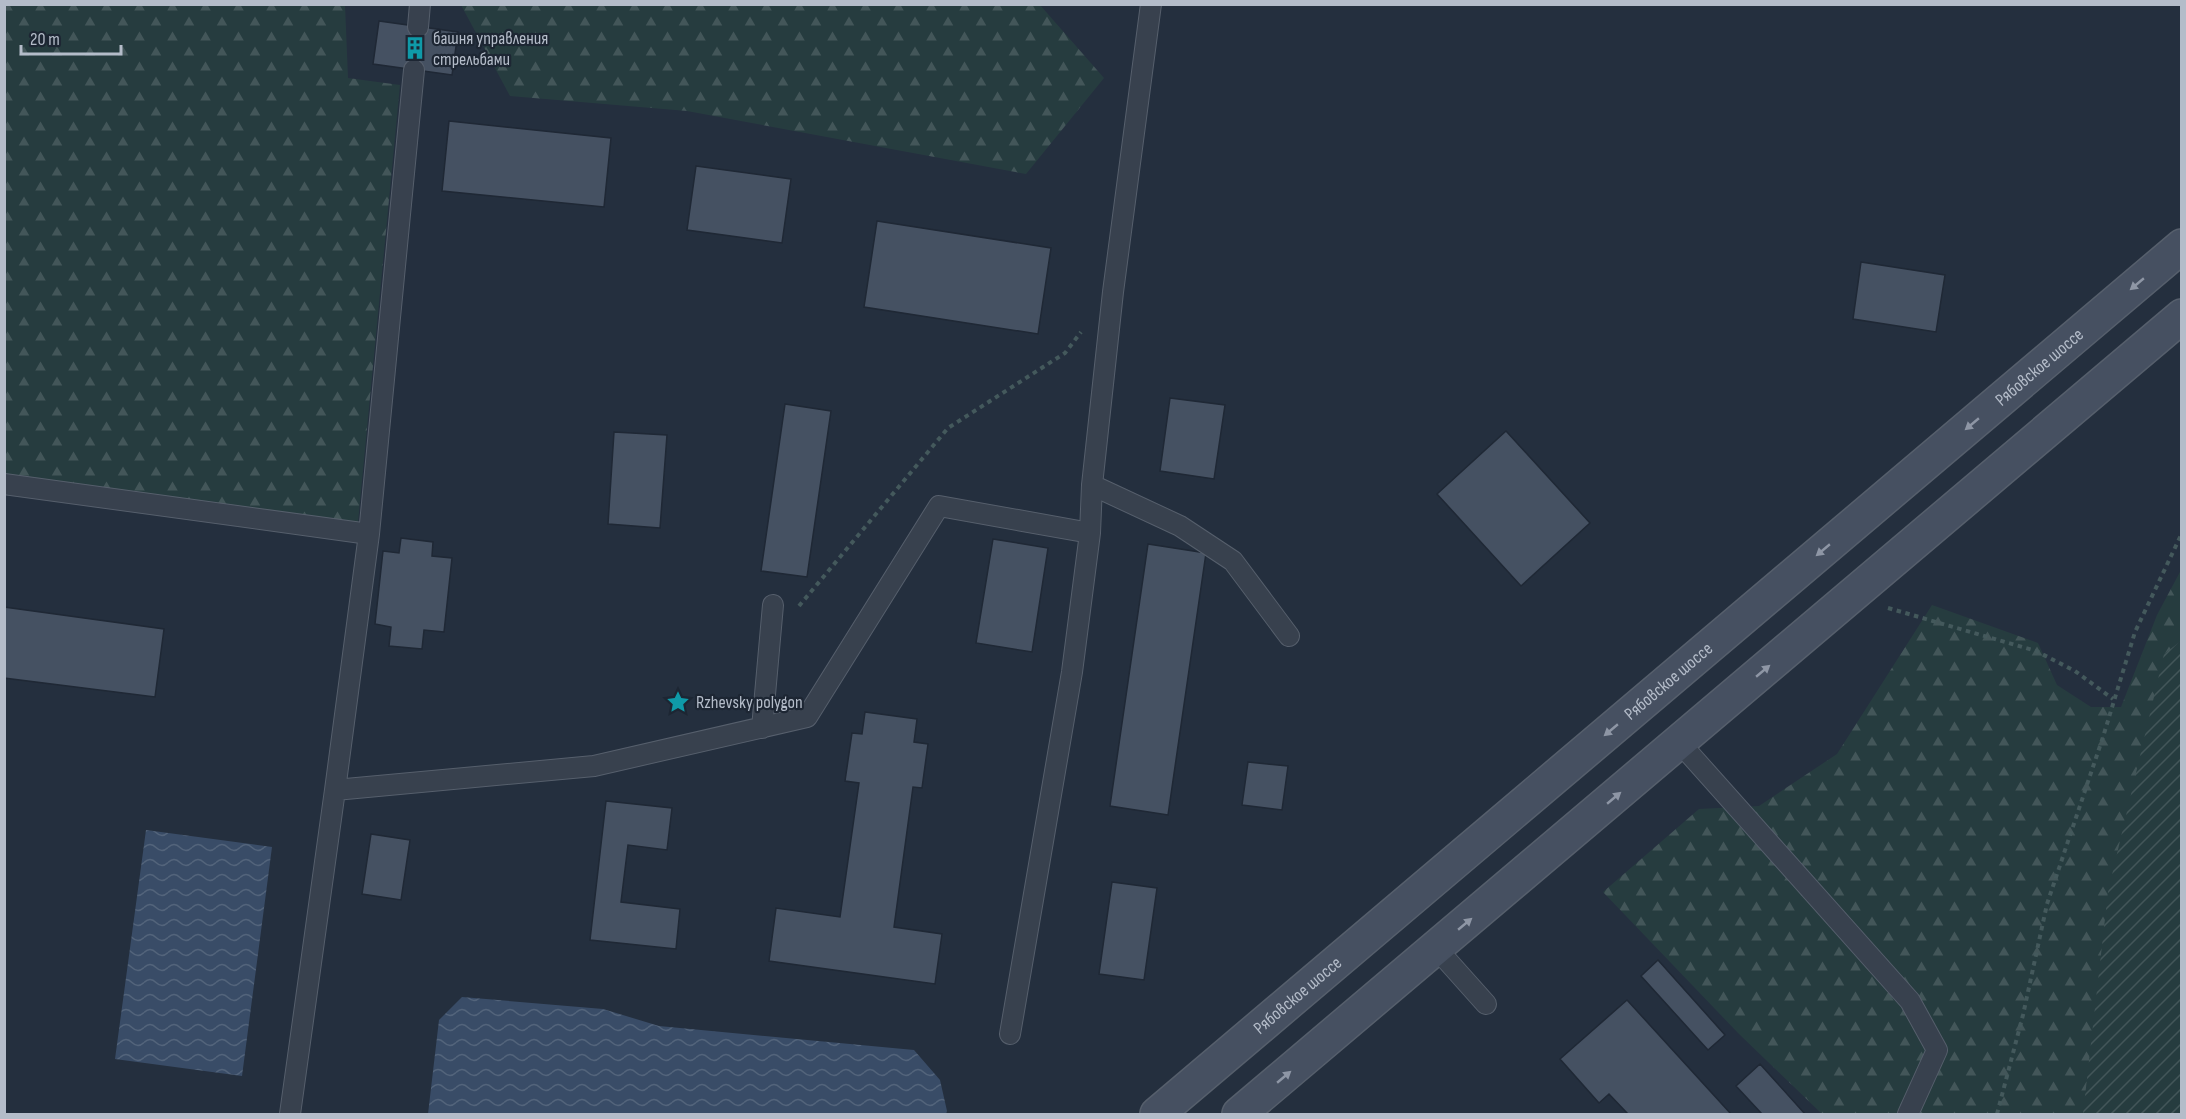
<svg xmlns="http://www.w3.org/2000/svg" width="2186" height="1119" font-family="'Sofia Sans Condensed',sans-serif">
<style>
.forest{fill:url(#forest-firs)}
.garden{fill:url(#garden-furrows)}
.water{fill:url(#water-waves)}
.building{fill:#455162;stroke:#1f2835;stroke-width:1.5}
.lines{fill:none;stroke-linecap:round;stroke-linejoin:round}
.lane-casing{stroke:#565f6c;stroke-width:22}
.secondary-casing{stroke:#565f6c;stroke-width:36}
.path{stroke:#44595c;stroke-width:4;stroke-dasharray:4.5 4.5;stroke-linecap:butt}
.lane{stroke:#38414e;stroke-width:20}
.secondary{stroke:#465061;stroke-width:33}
.oneway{fill:#8e96a5}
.labels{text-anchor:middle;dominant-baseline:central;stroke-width:4.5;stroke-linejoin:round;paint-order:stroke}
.poi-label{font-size:18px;fill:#b4bcc9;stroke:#1d2633;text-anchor:start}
.street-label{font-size:18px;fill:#b4bcc9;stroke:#1d2633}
</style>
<defs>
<pattern id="forest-firs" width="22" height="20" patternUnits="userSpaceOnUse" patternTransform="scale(1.5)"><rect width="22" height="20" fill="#263c3f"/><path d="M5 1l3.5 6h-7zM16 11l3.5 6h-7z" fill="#435659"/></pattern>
<pattern id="garden-furrows" width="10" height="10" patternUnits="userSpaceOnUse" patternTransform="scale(1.5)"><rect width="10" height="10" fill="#263c3f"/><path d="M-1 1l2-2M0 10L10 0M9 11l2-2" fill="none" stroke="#435659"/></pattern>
<pattern id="water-waves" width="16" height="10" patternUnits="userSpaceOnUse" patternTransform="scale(1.5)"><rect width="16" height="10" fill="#394c67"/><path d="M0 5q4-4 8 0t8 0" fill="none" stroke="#53647b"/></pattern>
</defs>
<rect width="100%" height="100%" fill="#242f3e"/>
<!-- forest -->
<path class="forest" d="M5,5H345L348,78L400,85L358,522L5,476Z
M461,5H1040L1104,78L1026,174L687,111L510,96Z
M2181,570V641L2164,655L2181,1114H1822L1739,1034L1603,892L1699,809L1759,806L1837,754L1932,605L2038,643L2057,685L2091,707H2121L2157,615Z"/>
<!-- garden -->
<path class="garden" d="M2181,641V1114H2083L2108,892L2164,654Z"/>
<!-- water -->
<path class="water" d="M146,830L272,847L242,1076L115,1059Z
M462,997L603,1009L659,1026L914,1050L940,1080L947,1111L946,1114H428L439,1020Z"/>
<!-- building -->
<path class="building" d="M379,21L458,32L452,75L373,64Z
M449,121L611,138L604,207L442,191Z
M696,166L791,179L782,243L687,230Z
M877,221L1051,248L1038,334L864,307Z
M1861,262L1945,275L1936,332L1853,319Z
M1170,398L1225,405L1214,479L1160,471Z
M785,404L831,411L807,577L761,571Z
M1506,431L1590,523L1521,586L1437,494Z
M614,432L667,435L660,528L608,524Z
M401,538L433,542L432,556L452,558L444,632L424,630L422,649L389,646L391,627L375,624L383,551L399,553Z
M993,539L1048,548L1032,652L976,643Z
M1148,544L1206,553L1168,815L1110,806Z
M4,607L164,629L155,697L4,678Z
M865,712L917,719L914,742L928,744L922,788L913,787L894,927L942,934L935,984L769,961L776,908L840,917L859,783L845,781L852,733L862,734Z
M1248,762L1288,766L1282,810L1242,805Z
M606,801L672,808L667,850L628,845L621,902L680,909L676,949L590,940Z
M371,834L410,840L401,900L362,894Z
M1112,882L1157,888L1144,980L1099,974Z
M1658,960L1725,1035L1708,1050L1641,976Z
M1627,1000L1731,1114H1628L1609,1094L1599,1103L1560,1059Z
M1760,1064L1805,1114H1762L1736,1086Z"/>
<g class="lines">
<!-- lane casing -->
<g class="lane-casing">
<path id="lane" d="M418,27L420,4
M4,484L369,534
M1092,485L1180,526L1233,561L1289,636
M762,728L773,605
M1679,742L1910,1001L1937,1050L1908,1114
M335,790L369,534L414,70
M1436,948L1486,1004
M1010,1034L1072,672L1090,533
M290,1114L335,790L594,766L807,717L939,506L1090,533L1092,485L1113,292L1151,4"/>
</g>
<!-- secondary casing -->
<g class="secondary-casing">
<g id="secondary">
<path id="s1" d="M1157,1114L2182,246"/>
<path d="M1239,1114L2182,316"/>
</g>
</g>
<!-- path -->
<path class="path" d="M799,606L948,428L1065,353L1081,332
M1888,608L2036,651L2075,671L2113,699
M1997,1114L2023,1015L2047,904L2103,737L2135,632L2182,533"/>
<!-- lane -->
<use href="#lane" class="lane"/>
<!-- secondary -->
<use href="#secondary" class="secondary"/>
</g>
<!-- one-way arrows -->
<defs><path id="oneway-solid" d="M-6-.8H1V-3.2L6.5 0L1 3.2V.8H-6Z" transform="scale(1.5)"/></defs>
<g class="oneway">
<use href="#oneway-solid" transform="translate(2137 284) rotate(140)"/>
<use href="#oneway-solid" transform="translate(1972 424) rotate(140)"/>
<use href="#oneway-solid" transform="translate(1823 550) rotate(140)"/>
<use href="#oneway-solid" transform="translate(1763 671) rotate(-40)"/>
<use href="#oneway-solid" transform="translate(1611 730) rotate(140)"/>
<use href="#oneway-solid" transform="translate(1614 798) rotate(-40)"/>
<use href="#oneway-solid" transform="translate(1465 924) rotate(-40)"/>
<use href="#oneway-solid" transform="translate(1284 1077) rotate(-40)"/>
</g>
<!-- icons -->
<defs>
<g id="building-bare" transform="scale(1.8)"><path d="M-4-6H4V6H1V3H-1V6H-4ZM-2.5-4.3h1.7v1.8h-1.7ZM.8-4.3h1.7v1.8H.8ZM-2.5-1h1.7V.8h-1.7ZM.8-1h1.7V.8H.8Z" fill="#0f9aa8" stroke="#1d2633" stroke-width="2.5" paint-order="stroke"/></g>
<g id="sight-bare" transform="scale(1.8)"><path d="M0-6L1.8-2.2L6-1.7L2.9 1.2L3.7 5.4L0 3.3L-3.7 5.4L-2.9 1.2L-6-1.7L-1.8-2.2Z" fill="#0f9aa8" stroke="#1d2633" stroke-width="2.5" paint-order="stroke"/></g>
</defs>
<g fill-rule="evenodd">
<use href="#building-bare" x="415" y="48"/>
<use href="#sight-bare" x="678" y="702"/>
</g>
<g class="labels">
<!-- poi labels -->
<g class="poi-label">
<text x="433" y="38">башня управления<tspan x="433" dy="21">стрельбами</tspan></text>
<text x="696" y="702">Rzhevsky polygon</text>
</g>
<!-- street labels -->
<g class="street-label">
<text stroke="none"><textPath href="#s1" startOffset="1156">Рябовское шоссе</textPath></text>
<text stroke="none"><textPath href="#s1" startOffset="670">Рябовское шоссе</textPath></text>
<text stroke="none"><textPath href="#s1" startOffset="184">Рябовское шоссе</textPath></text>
</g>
</g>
<!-- border -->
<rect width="2186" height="1119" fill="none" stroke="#b4bcc9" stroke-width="12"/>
<!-- scale -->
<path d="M21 45v9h100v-9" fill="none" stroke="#b4bcc9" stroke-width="3"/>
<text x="30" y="45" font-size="18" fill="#b4bcc9" stroke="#1d2633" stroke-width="4.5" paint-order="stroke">20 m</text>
</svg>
